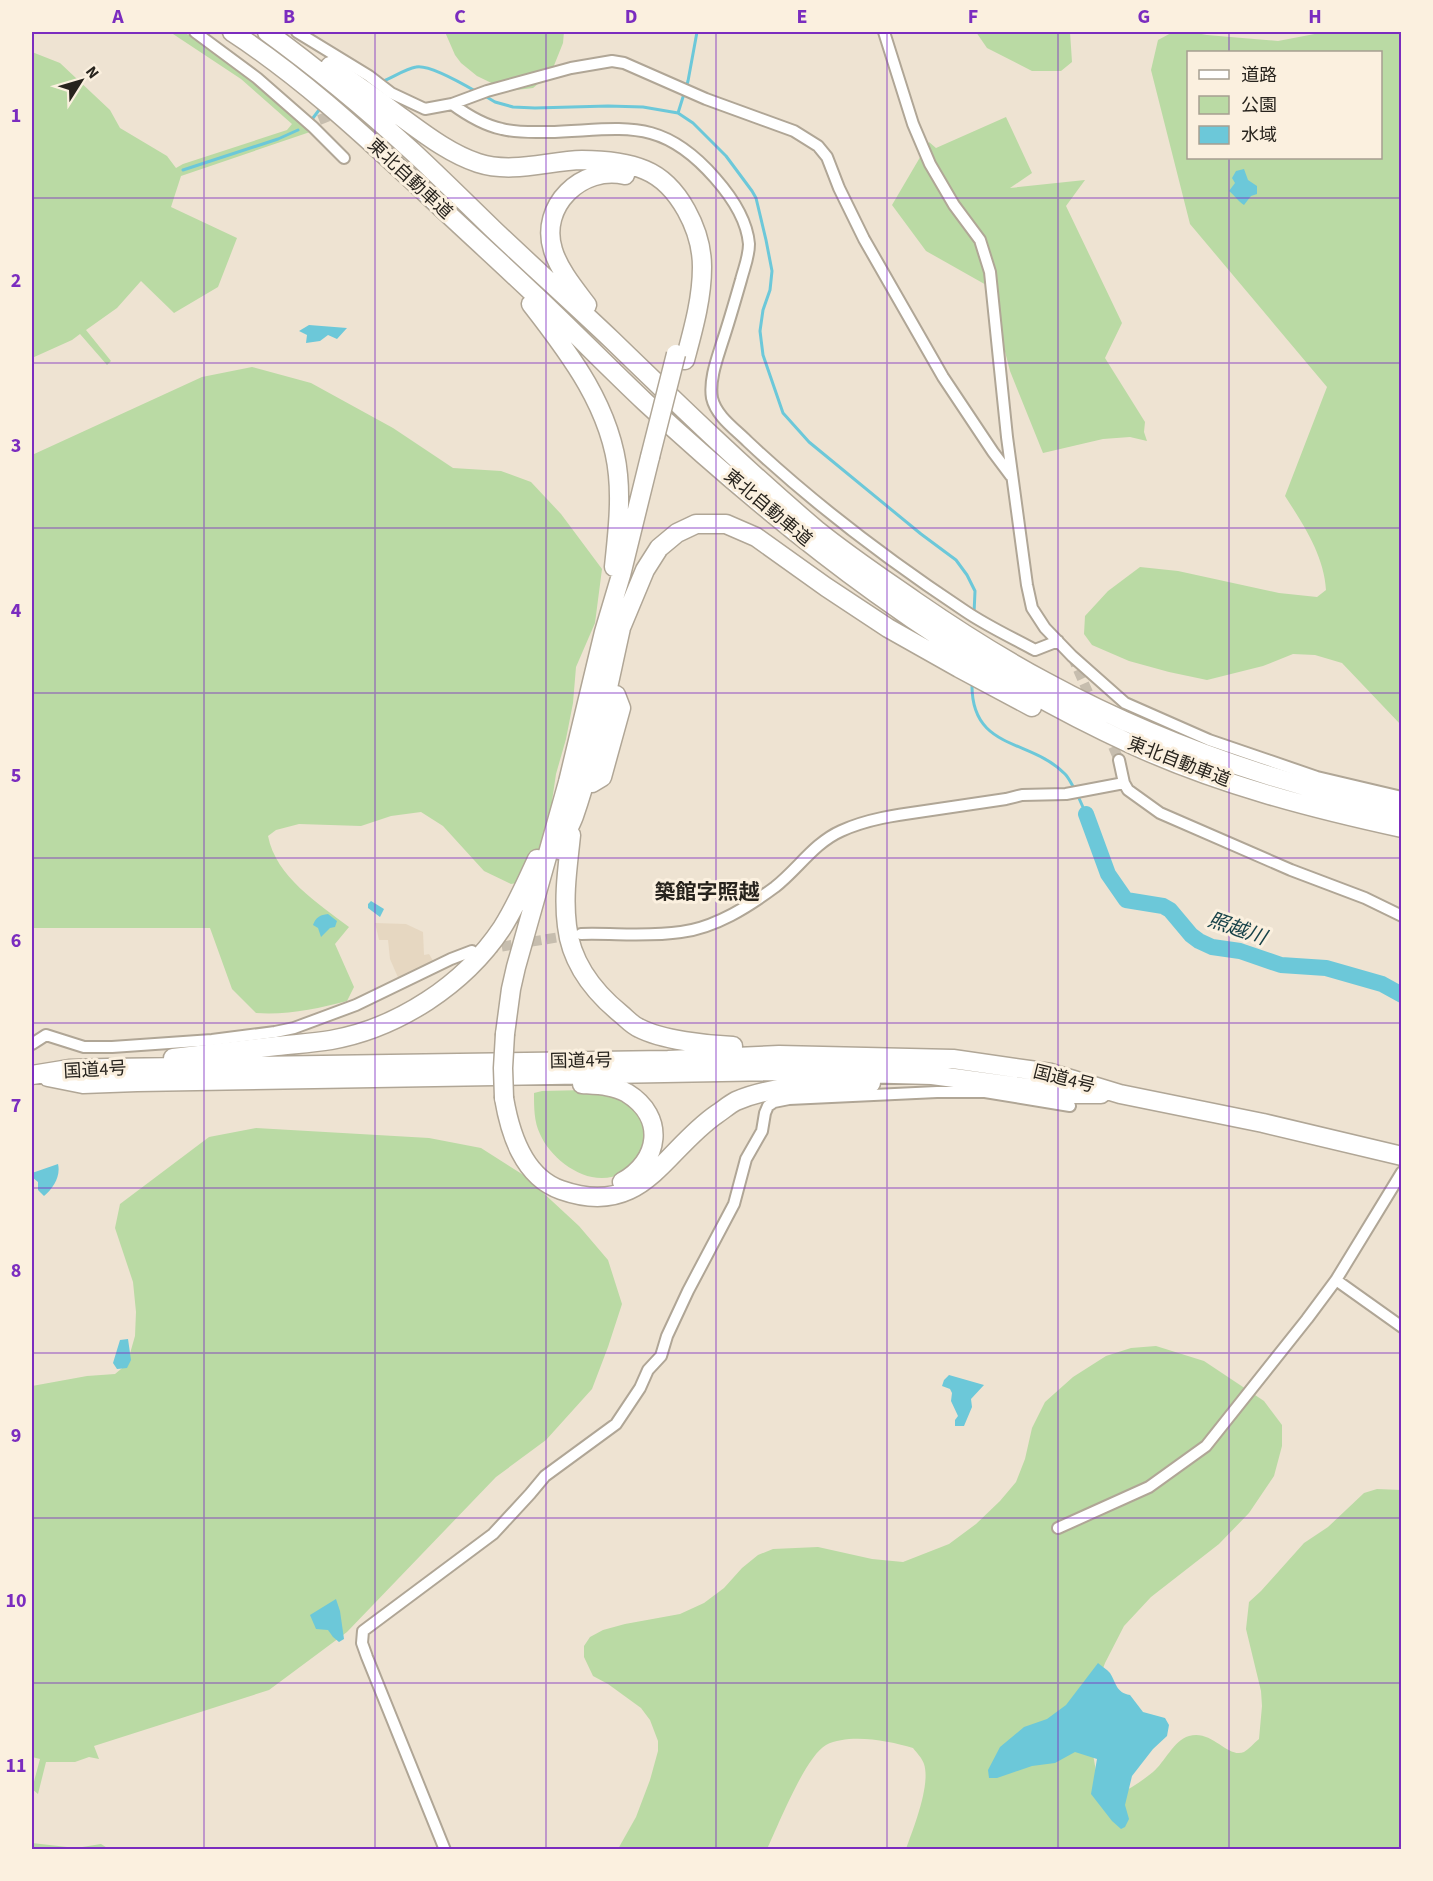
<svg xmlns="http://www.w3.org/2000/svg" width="1433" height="1881" font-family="'Source Sans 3','Noto Sans JP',sans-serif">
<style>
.built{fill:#e6d7c1}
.green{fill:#badaa4;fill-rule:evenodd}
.water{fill:#6cc8d9}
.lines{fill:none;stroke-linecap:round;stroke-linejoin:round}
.stream{stroke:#6cc8d9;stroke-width:3}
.river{stroke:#6cc8d9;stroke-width:16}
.street-tunnel{stroke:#c6bdae;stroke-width:10;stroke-dasharray:10 5;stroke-linecap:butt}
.street-casing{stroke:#b0a696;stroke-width:14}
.highway-casing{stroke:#b0a696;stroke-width:21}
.street{stroke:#fff;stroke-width:10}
.highway{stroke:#fff;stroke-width:18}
.highway-bridge-casing{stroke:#b0a696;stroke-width:21;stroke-linecap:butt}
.highway-bridge{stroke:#fff;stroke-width:18}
.grid{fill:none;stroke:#7b2cbf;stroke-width:1.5;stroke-opacity:0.55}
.labels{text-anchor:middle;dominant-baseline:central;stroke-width:6;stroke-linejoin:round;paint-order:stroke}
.street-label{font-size:18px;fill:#27231d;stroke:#fbf0df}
.water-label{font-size:20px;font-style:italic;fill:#174249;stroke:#fbf0df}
.quarter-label{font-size:21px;font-weight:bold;fill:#27231d;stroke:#fbf0df}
.neatline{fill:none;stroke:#7b2cbf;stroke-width:2}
.grid-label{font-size:20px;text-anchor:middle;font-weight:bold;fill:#7b2cbf}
</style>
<rect width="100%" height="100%" fill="#eee3d2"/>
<!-- built -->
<path class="built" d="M375,923L406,924L423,932L424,955L429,954L435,964L400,982L390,959L388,940H379Z"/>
<!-- green -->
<path class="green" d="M170,32H181L187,34C232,64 272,93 310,132L181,176L171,207L237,238L218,287L174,313L141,281L117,308L86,330L111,361L107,365L80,334L72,340L32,358V52L60,63L110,110L120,128L167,156L176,168L183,164L287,130L292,124L241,79Z
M445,32H564L563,43L551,73L533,88L508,91L477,76L461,63L455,55Z
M976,32H1070L1072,62L1061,71H1032L987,48Z
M1173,32H1190L1207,35L1278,41L1325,32H1401V725L1342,663L1315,655L1293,654L1263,666L1207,680L1169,672L1129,661L1092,645L1084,634L1085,616L1108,591L1140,567L1178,571L1279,593L1317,597L1326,590C1324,555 1303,524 1285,496L1327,387L1190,224L1151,70L1158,40ZM1188,52H1380V158H1188Z
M1006,117L1032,173L1010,188L1085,180L1066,206L1122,323L1105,358L1145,422L1144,432L1147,441L1130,437L1103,439L1043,453L1010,371L988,286L926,251L892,205L929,142L936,148Z
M252,367L311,383L393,428L453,468L501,471L531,482L561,514L602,569L595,623L576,667L573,703L566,739L556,774L552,801L553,846L533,880L511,884L484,871L443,826L421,812L391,816L361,826L299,824L276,830L268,836C276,877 318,903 349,927L335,944L354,987L347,1001C317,1009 288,1015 256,1013L232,989L210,928H32V455L202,377Z
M586,1090L612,1092L628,1103L643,1119L645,1149C639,1156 631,1167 623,1172C593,1191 552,1162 540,1134C534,1122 534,1107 534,1093L542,1091Z
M256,1128L429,1138L481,1148L525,1176L579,1226L608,1260L622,1304L608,1347L592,1389L546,1440L496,1477L347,1632L269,1690L94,1746L99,1759L89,1757L75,1762H46L38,1794L32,1789L40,1759L32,1757V1386L87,1376L115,1374L127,1364L135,1336L136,1312L133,1282L115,1228L120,1204L209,1137Z
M1156,1346L1204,1361L1264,1401L1282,1425V1446L1274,1476L1249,1513L1219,1544L1151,1597L1124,1626L1105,1663L1093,1696L1090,1737L1097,1777L1117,1795C1130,1789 1142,1781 1153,1772C1165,1762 1173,1741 1189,1736C1212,1729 1228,1759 1244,1752C1249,1749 1254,1743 1259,1739L1262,1706L1261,1691L1246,1629L1249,1602L1261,1591L1304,1543L1328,1527L1364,1493L1377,1489L1401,1490V1849H906C913,1829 931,1785 924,1764C922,1758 917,1753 913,1748C889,1741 850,1733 826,1745C805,1757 778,1826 767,1849H618L636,1817L650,1780L658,1751V1741L650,1720L641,1708L608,1684L593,1676L584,1657V1646L590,1637L603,1630L625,1624L680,1614L704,1603L724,1588L742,1568L758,1555L773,1549L818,1547L872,1559L903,1562L949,1544L976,1524L1000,1501L1016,1482L1025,1459L1032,1428L1045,1402L1073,1377L1106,1356L1131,1348Z
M32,1843L76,1848L101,1844L109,1849H32Z"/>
<!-- water -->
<path class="water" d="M1244,169L1248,180L1257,186V194L1251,196L1244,205C1237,200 1235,196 1229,191L1235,183L1232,178L1236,171Z
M309,325L347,328L337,339L328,335L320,341L306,343L307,335L299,331Z
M371,901L384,909L380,917L368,908V904Z
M328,914L337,921L335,927L330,928L321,937L318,928L313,925C316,917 320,915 328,914Z
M58,1164C61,1176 53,1189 44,1196L38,1190V1182L32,1177V1173Z
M128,1339L131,1360L127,1368L117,1369L113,1363L120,1340Z
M949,1375L984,1385L971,1399L972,1407L964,1426H955V1420L958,1416L951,1401L952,1393L950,1389L942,1386L944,1380Z
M336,1599L340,1611L344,1639L339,1642L333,1637L328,1630L316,1629L310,1615Z
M1098,1663C1101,1666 1107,1669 1110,1673C1116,1682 1116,1693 1130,1695L1143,1712L1165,1718L1169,1725L1167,1736L1153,1749L1132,1776L1125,1805L1129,1819L1125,1827L1121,1829L1112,1821L1091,1794L1097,1759L1075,1752L1055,1763L1032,1766L997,1778H989L988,1770L1000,1747L1024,1727L1047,1719L1066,1705Z"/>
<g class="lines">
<!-- stream -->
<path class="stream" d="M381,82C392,78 405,69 416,67C428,64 465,85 477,92
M485,96L495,102L513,107L535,108L608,106L643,107L678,113L693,123L726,156L752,191L756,198L766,240L772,271L770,290L763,310L760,331L763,355L783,413L809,442L921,534L956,560L967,575L975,591L974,614
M678,113L688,81L697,32
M313,118L319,110
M183,170L278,139L298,130
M972,684C971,751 1030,738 1065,774C1069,778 1072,785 1075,790
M1078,796L1086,814"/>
<!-- river -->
<path class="river" d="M1086,814L1108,874L1126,900L1163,906L1170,910L1191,935L1199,941L1212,947L1240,951L1281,965L1326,968L1382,984L1402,995"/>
<!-- street-tunnel -->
<path class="street-tunnel" d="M319,120L362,103
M1072,656L1094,706
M1107,733L1119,760
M487,949L572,935"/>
<!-- street casing -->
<g class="street-casing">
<path id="street" d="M195,32L257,78L313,127L344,158
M297,32L369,76L391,93L425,109L452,104L487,91L571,68L612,61L624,63L706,99L794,131L818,146L827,157L839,188L864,239L943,377L993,452L1011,476
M884,32L913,124L930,164L954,205L980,240L990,272L1007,437L1027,585L1032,608L1045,628L1072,656L1125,703L1209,740L1317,777L1402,797
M452,104C467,115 483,125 502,129C517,133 533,132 548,132C623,130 660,115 715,178C730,195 747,220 749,244C749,257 744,268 741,280C735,301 729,322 722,343C717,359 709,380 712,398C716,416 735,429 747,441C814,504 888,560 965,611C987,626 1011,637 1035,650L1058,641
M1119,760L1124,783L1128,790L1160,813L1291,870L1365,898L1402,916
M581,934C614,933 648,937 681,932C715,928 748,907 775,887C798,869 814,843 841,831C867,819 896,815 925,811C952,807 979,803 1006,799L1022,795L1066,794L1124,783
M32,1044L46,1035L84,1047H112L212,1040L275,1032L294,1028L356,1005L451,959L472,951
M1336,1280L1402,1327
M1058,1528L1149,1487L1206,1446L1307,1319L1336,1280L1402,1172
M445,1850L367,1657L362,1643L363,1631L493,1534L530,1494L545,1476L616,1424L640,1388L648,1370L661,1356L667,1336L688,1291L734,1204L746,1159L762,1131L765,1113L768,1106L774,1102L789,1099L937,1092H985L1070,1106"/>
</g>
<!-- highway casing -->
<g class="highway-casing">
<path id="highway" d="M232,32C298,75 357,129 415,183C455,221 496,258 536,296C573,331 608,367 645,402C791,537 951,662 1133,745C1218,784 1310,808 1402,828
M267,32C318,69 366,109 413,152C440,177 467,204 494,230C533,267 573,303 612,340C679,405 746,470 818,531C849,556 882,578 915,601C957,630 1001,658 1046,682C1158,743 1278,784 1402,810
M330,66C352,82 375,97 397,114C422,132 448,153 478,163C512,174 548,161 582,160C602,160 626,162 645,170C679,184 702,231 702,267C702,299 693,330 685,360
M531,304C570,354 612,409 618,475C621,505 617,537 614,567
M587,305C575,289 559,270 553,250C539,206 582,165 625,175
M620,630L645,570L659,548L677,533L696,524H726L756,537L826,587L888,628L959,668L1032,707
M592,783L602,777L621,708L616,695
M571,835C568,865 563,895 567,926C571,962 594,992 621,1014C627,1019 632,1025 639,1028C662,1040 707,1045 733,1046
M559,850C563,838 570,827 574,816C596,752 608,685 623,619
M505,1034L511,989L516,967L568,782L604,632L621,575L650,457
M173,1058C207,1054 242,1050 277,1046C295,1044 313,1043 331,1040C398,1028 464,985 502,928C516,906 526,883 537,859
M32,1075L69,1069L109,1068L668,1060L779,1055L953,1059L1051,1073L1120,1094L1263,1123L1402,1156
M48,1077L83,1084L137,1082L782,1071L932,1075L1074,1094H1101
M582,1084C597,1085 613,1085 627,1093C666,1117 660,1161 622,1182
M504,1098C510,1133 523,1177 561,1190C643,1219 663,1151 717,1114C723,1110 730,1104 736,1101C778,1083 827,1086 871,1083"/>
</g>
<!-- street -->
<use href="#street" class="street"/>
<!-- highway -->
<use href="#highway" class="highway"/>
<!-- highway-bridge casing -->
<g class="highway-bridge-casing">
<path id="highway-bridge" d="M650,457L676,354
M504,1098L503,1068L505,1034"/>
</g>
<!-- highway-bridge -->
<use href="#highway-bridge" class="highway-bridge"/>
</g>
<!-- grid -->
<path class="grid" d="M204,32V1850M375,32V1850M546,32V1850M716,32V1850M887,32V1850M1058,32V1850M1229,32V52M1229,158V1850M32,198H1402M32,363H1402M32,528H1402M32,693H1402M32,858H1402M32,1023H1402M32,1188H1402M32,1353H1402M32,1518H1402M32,1683H1402"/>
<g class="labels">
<!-- street labels -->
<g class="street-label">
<text transform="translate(410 179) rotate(43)">東北自動車道</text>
<text transform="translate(768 508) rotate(40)">東北自動車道</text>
<text transform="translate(1179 762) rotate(21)">東北自動車道</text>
<text transform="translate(581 1061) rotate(-1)">国道4号</text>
<text transform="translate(95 1070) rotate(-3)">国道4号</text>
<text transform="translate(1064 1079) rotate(14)">国道4号</text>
</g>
<!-- water labels -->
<g class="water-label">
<text transform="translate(1237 929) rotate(19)">照越川</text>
</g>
<!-- quarter labels -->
<g class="quarter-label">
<text x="707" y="892">築館字照越</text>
</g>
</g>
<!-- border -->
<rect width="1433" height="1881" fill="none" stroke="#fbf0df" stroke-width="66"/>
<!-- legend -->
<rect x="1187" y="51" width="195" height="108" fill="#fbf0df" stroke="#a69e91" stroke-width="1.5"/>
<rect x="1199" y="70" width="30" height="9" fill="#ffffff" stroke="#a69e91" stroke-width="1.5"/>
<text x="1241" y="81" font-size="18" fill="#27231d">道路</text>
<rect x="1199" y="96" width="30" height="18" fill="#badaa4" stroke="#a69e91" stroke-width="1.5"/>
<text x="1241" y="111" font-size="18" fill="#27231d">公園</text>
<rect x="1199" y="126" width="30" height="18" fill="#6cc8d9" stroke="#a69e91" stroke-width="1.5"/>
<text x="1241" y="141" font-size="18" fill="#27231d">水域</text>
<!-- north arrow -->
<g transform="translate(81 81) rotate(53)" stroke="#fbf0df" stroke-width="4.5" paint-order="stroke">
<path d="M0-4.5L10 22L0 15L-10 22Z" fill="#27231d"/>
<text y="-9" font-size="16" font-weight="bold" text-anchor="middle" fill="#27231d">N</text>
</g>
<rect x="33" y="33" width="1367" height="1815" class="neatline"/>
<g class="grid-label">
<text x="118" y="23">A</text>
<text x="289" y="23">B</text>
<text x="460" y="23">C</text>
<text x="631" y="23">D</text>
<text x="802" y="23">E</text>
<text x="973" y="23">F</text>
<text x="1144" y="23">G</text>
<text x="1315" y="23">H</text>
<text x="16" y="122">1</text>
<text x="16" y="287">2</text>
<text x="16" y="452">3</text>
<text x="16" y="617">4</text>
<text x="16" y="782">5</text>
<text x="16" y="947">6</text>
<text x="16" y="1112">7</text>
<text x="16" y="1277">8</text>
<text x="16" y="1442">9</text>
<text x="16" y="1607">10</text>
<text x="16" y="1772">11</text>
</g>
</svg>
